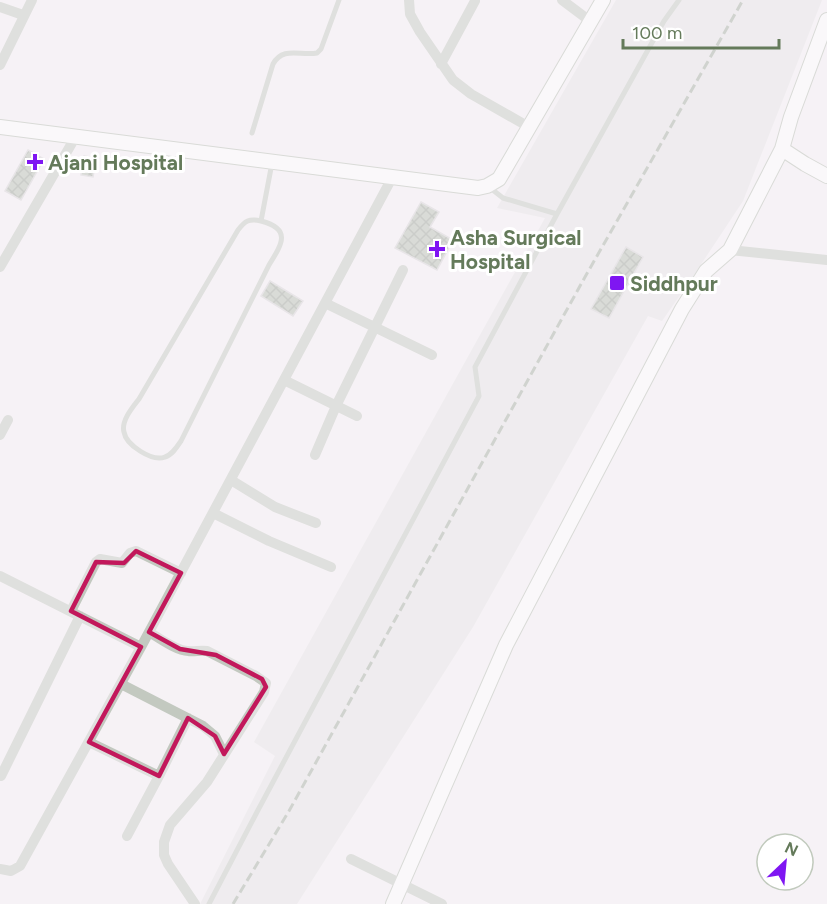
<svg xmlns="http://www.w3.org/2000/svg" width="827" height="904" font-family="Figtree,sans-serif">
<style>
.built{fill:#e6e5e6}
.building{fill:url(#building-cross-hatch);stroke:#d7d5d7;stroke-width:1.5}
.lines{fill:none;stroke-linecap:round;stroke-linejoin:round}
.secondary-casing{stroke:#b6beb2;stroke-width:16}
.lane{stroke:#c3c9c0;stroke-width:5}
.street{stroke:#c3c9c0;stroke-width:10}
.secondary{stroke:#fff;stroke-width:14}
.rail{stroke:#a3ad9f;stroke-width:3;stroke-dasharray:9 4.5;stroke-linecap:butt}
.marked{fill:none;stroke:#c2185b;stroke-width:4.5;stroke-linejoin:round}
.poi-dot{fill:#7f16f2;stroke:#fff;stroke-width:2}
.labels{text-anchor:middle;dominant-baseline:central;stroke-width:6;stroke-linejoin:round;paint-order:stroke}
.poi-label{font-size:21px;font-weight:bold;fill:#647a5a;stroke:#fff;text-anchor:start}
</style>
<defs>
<pattern id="building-cross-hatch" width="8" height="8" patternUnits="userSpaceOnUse" patternTransform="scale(1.5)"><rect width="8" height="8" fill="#b6bfb2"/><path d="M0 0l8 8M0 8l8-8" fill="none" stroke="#98a094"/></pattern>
</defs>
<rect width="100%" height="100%" fill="#f6f2f5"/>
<!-- built -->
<path class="built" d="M616,0H822L743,201L692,278L662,321L648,316L473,627L297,904H200L275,756L254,742L545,218L497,208Z"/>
<!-- building -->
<path class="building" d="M28,150L44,159L21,200L5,191Z
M84,156L96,158L93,177L81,175Z
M421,202L439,212L430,227L453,240L437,270L395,248Z
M626,247L643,257L609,318L591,309Z
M270,281L303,301L293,316L261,296Z"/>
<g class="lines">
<!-- secondary casing -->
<g class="secondary-casing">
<path id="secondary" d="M827,20L791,117L782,149L805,164L827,176
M0,127L478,188L487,186L499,179L603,0
M393,904L506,645L682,309L706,271L730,250L782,149"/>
</g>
<!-- lane -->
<path class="lane" d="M252,133L273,64C283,46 300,56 317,53L321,49L339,0
M489,187L503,198L557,214
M261,221C292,229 282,244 269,265L181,441C177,447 172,455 165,457C152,462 126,445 124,432C121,421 132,408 139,399L238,230C245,221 249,218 261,221L272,163
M209,904L257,812L479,396L475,367L557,214L664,21L679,0"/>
<!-- street -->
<path class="street" d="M409,0L410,14L420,32L453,80L471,94L529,127
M562,0L590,21
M0,7L23,15
M441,64L475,1
M0,65L32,0
M730,250L827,260
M0,267L76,136
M325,303L432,355
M284,380L357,416
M0,435L8,420
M315,455L336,406L403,270
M231,480L275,507L316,523
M213,513L269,541L331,567
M0,576L141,647
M71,611L96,562L100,559L122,563L130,553L136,551L181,573
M149,632C159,638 177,651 188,651C194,652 200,650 207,651L256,676L266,683L264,692L207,782L170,825L164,842V855L168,864L195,904
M121,684L203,726L215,736L224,754
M89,742L159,776
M1,776L80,616
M127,836L159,776L188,718
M351,859L442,904
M0,869L11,871L20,866L141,647L393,176"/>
<!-- secondary -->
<use href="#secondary" class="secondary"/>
<!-- rail -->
<path class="rail" d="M233,904L289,811L585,277L743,0"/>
</g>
<!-- marked area -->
<path d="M0 0H827V904H0ZM136,551L181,573L149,632L180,649L216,655L262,679L266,687L224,754L215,736L188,718L159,776L89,742L141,647L71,611L96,562L124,563Z" fill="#f6f2f5" fill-opacity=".55" fill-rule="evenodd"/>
<path class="marked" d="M136,551L181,573L149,632L180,649L216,655L262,679L266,687L224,754L215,736L188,718L159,776L89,742L141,647L71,611L96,562L124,563Z"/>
<!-- markers -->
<g class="poi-dot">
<path d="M32 153h6v6h6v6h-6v6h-6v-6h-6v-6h6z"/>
<path d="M434 240h6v6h6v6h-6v6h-6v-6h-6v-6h6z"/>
<rect x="609" y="275" width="16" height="16" rx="3"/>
</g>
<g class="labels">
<!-- poi labels -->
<g class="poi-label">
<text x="48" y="162">Ajani Hospital</text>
<text x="450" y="237">Asha Surgical<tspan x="450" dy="24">Hospital</tspan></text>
<text x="630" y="283">Siddhpur</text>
</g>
</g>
<!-- north arrow -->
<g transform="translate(785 862) rotate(26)"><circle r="28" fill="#ffffff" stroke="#c1cabd" stroke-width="1.5"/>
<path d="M0-4.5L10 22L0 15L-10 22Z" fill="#7f16f2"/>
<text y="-9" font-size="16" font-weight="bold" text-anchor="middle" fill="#647a5a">N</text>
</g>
<!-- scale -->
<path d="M623 39v9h156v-9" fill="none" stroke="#647a5a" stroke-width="3"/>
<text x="632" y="39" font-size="18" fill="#647a5a" stroke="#ffffff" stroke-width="4.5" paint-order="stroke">100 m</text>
</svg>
